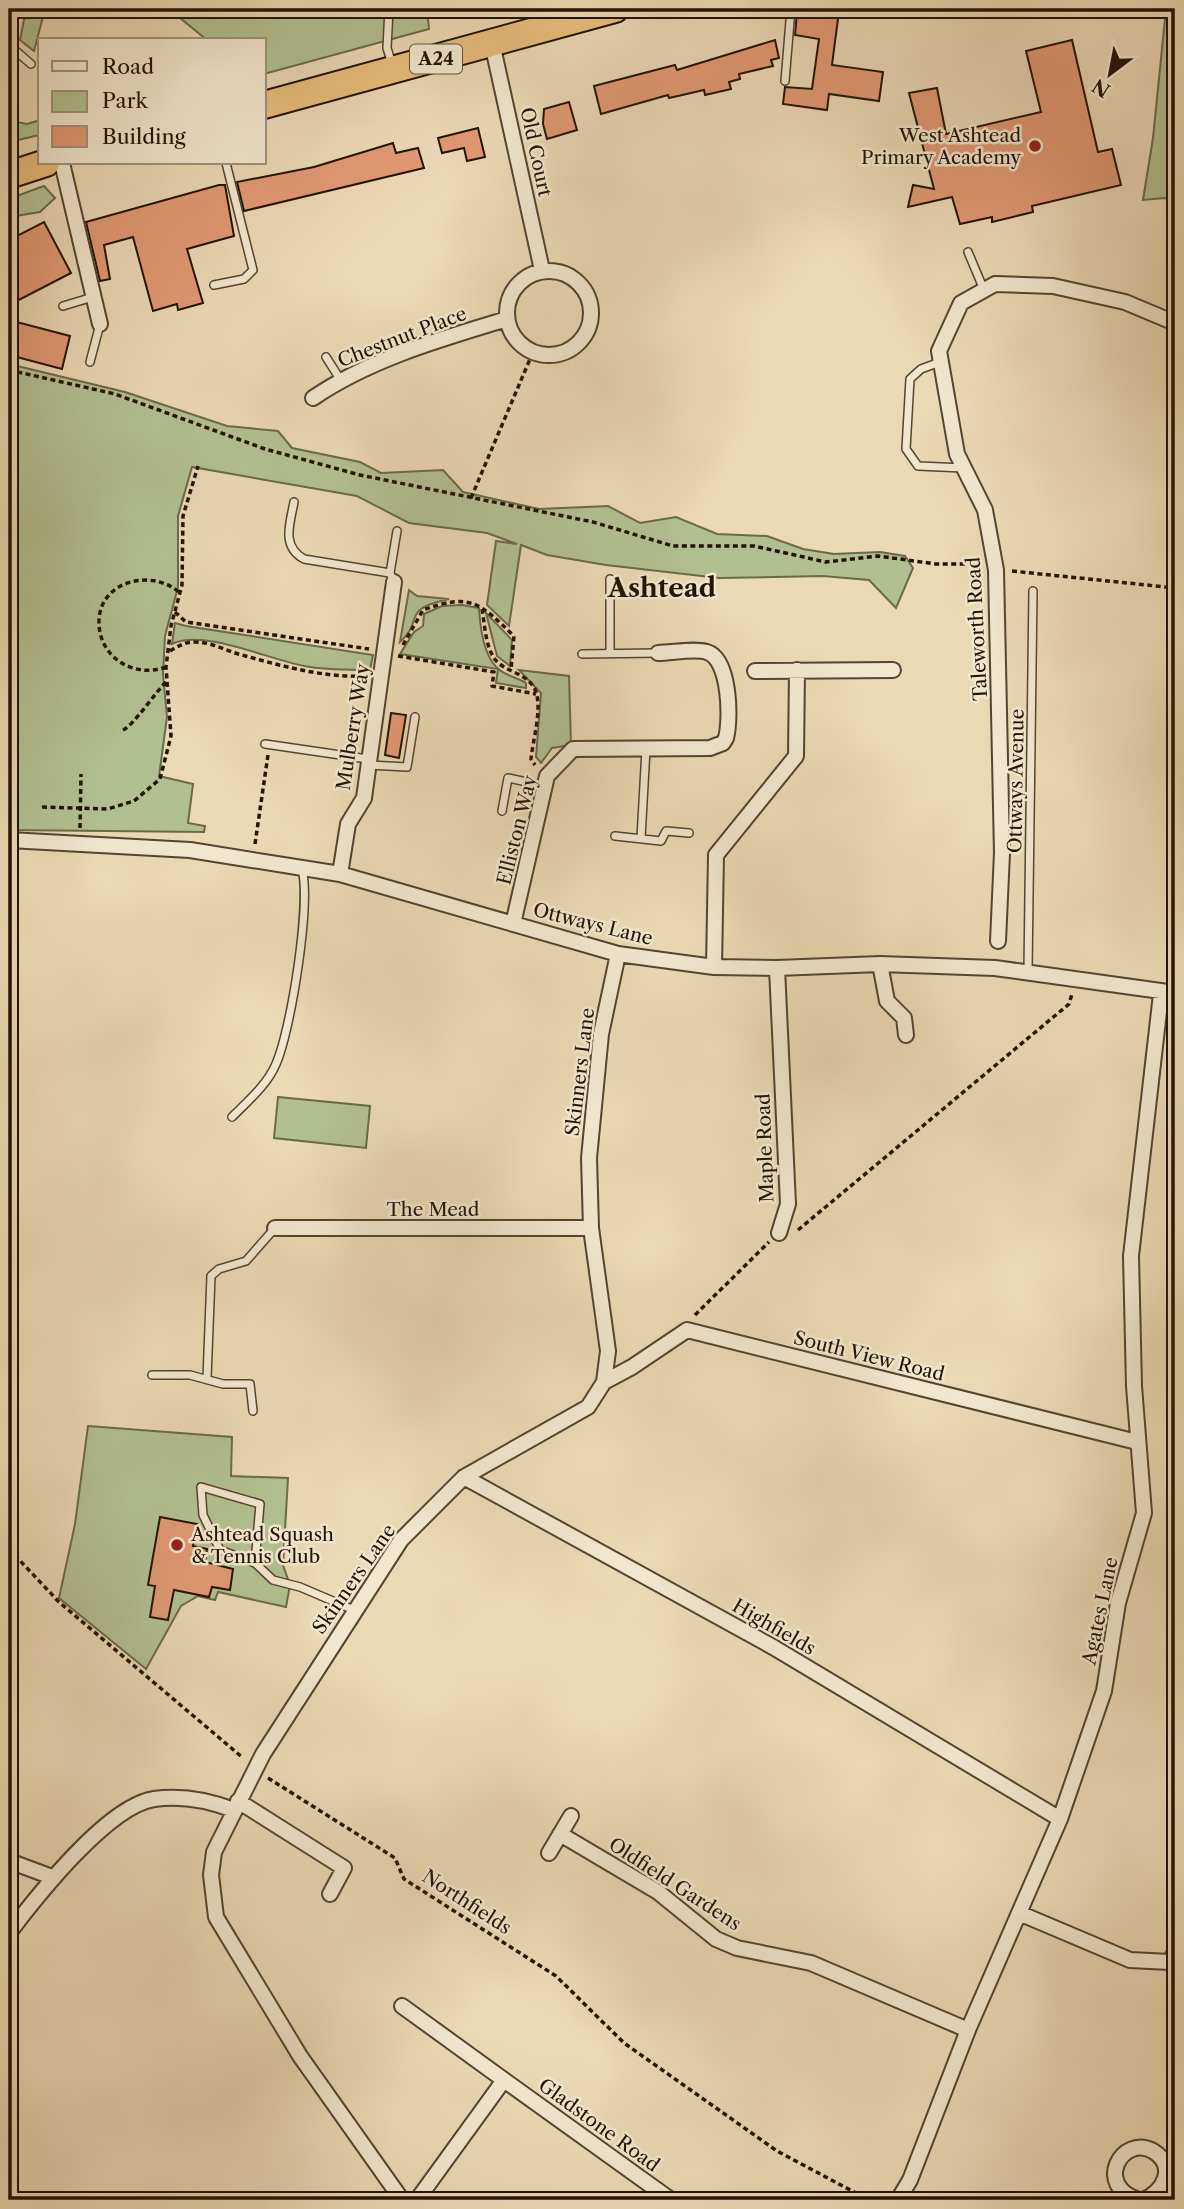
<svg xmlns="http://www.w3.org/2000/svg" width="1184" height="2209" font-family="'Libre Caslon Text',serif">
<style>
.green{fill:#b2c091;stroke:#6a6a4b;stroke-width:2}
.building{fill:#e19973;stroke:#221305;stroke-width:2}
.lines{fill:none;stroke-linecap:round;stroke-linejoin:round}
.lane-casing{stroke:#544431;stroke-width:10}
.street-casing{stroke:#544431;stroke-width:18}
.highway-casing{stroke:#221305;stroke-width:30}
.path{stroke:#221305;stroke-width:3.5;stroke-dasharray:5 3.5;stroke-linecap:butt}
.lane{stroke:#f2e6ce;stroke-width:7}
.street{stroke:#f2e6ce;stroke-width:14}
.highway{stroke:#e6bc7a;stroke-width:26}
.poi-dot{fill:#8f2418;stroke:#f2e6ce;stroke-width:2.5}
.labels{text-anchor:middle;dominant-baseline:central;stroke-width:5;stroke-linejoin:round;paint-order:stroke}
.shield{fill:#f2e6ce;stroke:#605241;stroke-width:2}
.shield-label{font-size:18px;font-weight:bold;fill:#221305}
.poi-label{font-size:19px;fill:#221305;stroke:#f2e6ce;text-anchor:end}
.street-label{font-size:19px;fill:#221305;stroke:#f2e6ce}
.district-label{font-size:26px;font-weight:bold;fill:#221305;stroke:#f2e6ce}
</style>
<rect width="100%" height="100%" fill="#ebd8b4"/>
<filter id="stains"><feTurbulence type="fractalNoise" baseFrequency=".00286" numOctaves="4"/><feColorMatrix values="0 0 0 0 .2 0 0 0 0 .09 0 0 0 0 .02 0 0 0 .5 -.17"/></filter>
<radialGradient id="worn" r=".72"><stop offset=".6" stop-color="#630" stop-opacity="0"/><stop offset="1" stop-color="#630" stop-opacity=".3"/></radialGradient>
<!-- green -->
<path class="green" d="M26,9H45L34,51L20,40Z
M169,9H247L253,14L258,9H427L429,29L264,74V40H207Z
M1166,9H1175V204L1165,198L1143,200L1153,138Z
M9,115L12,121L27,124L40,120V135L9,142Z
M44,186L55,198L40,212L9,217V204L19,195Z
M9,364L125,392L227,426L278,431L292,448L360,462L381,473L443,470L463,492L539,509L608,506L640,523L676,517L717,534L767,536L803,549L834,554L880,552L905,556L913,568L896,608L869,580L823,576L719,578L606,565L547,555L521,545L509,626L487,605L496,541L517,544L487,533L409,523L357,496L192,467L178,516V587L165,636L163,674L167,717L159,776L193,784L188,823L205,826L204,832L9,830Z
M409,590L417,596L449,599C399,610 425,620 400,642Z
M462,605L479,608C480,627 483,659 501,671C508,676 518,678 526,683V688L496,683L498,669L400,654L414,632L423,626L424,614L442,606Z
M486,613L512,640L510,666L497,656Z
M175,623L186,626L373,655L370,670C350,670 329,670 310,667C273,662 205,628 172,644Z
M519,670L569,676L571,745L552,748L541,763L536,757L541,693Z
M278,1097L370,1106L366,1148L274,1138Z
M88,1426L232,1437L231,1476L288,1478L283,1565L290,1585L286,1607L218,1592L215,1600L198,1596L181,1606L146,1669L59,1598L75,1524Z"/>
<!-- building -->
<path class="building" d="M810,9L839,11L832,65L883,72L879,101L829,94L827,110L783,104L785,87L812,89L819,39L795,35L797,12L809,14Z
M775,40L779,58L771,60L773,66L739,74L740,79L729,82L731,89L705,95L704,90L669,98L668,95L601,114L594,86L675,65L677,70Z
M1072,40L1098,152L1112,149L1121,185L1032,206L1033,212L992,222V217L960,224L952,197L908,207L913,185L934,189L909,93L937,88L946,134L1041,112L1026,51Z
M569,102L577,130L547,139L543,124L544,109Z
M478,128L485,157L467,161L464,148L442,153L438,138Z
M393,143L396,153L418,148L424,168L244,211L237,182L314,167Z
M219,185H225L234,236L187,249L203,303L178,310L177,304L153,311L133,237L104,245L110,279L100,281L86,222Z
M44,222L71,273L9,305V240Z
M9,320L70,336L62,369L13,356L17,339L9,337Z
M391,713L406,715L399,758L385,755Z
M160,1517L197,1524L193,1546L207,1549L205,1562L233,1569L230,1590L212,1587L209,1597L174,1590L168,1620L150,1617L155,1586L148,1585Z"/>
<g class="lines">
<!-- lane casing -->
<g class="lane-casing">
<path id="lane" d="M389,9L387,48L392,64
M9,29L17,9
M9,45L31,64
M785,81L791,9
M968,252L984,290
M214,285L244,279L253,270L226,163
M63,306L93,297
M326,357L340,379
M90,362L100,324
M940,362L921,369L910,379L906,449L918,466L964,468
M294,502C290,524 281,546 304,559L390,573L394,582
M390,573L397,531
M610,653V579
M582,654L658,653
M265,744L368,759
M369,765L407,767L415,717
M9,779H13
M502,811L508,778L545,786
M615,836L661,841L666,831L689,833
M641,838L646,749
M1028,971L1033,591
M232,1117C248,1101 267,1085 276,1064C291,1030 311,904 302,869
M152,1375H190L223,1384H250L253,1411
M207,1378L211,1276L219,1269L246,1261L275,1228
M255,1563L260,1504L201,1487L203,1515L220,1550L255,1563L273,1580L300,1587L354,1610"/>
</g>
<!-- street casing -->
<g class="street-casing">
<path id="street" d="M492,43L542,270
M62,163L100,324
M507 313a42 42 0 1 1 84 0a42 42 0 1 1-84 0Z
M313,398C370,359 441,339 507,319
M755,671L893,670
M9,840L190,850L340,874L618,954L714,967L777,968L880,964L995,968L1175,993
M340,874L348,824L364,798L394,582
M513,924L547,776L573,749L710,748L723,743L726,738C731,719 730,659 707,652C694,648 672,653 658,653
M998,941L1002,853L996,570L985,510L957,454L939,351L961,303L995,284L1053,286L1125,302L1175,323
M880,964L887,1001L904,1018L906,1035
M714,967L716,855L796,756L797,670
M777,968L788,1204L779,1233
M275,1228H591
M604,1382L632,1367L687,1330L1137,1442
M464,1477L773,1647L1060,1819
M238,1801L344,1868L330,1894
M560,1834L658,1892L716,1939L737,1948L811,1963L968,2030
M549,1853L571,1816
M9,1861L52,1877
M1019,1913L1130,1960L1170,1962L1175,1952
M9,1933C37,1896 108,1806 154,1799C182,1795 208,1800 234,1810
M402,2006L504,2080
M402,2200L300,2056L216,1917L211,1875L214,1852L263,1754L401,1540L464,1477L588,1407L604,1382L608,1351L591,1228L589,1158L601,1034L618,954
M417,2200L504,2080L671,2200
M898,2200L910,2180L968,2030L1060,1819L1104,1691L1118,1603L1144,1513L1134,1386L1131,1256L1161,994
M1139,2200C1093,2186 1122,2134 1153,2151C1178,2166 1163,2193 1143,2200"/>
</g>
<!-- highway casing -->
<g class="highway-casing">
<path id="highway" d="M264,105L615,9
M9,175L46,163"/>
</g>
<!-- path -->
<path class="path" d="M9,370L115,394L265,449L360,475L593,522L673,546H754L826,562L878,556L936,564H979
M471,498L533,352
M1012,571L1175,588
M482,609C485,625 485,644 494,658C504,673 529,672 536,692C542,711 533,739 531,759L535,765
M175,612L186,622L369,649
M403,645L423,610C472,592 480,604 514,636L511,670
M170,651C178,646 185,642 195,642C212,642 226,651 242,655C282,666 324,678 365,676
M398,656L494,672L492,686L536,694
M166,667C134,679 97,657 99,619C102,579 154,569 180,593
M123,730C134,725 156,691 168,680
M42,807L108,809L134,801L160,779L171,736L166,667L171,626L182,585L183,516L198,466
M80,828L81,774
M255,844L268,755
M798,1230L1069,1004L1072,994
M695,1315L769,1242
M9,1549L59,1602L243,1758
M268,1778L395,1858L404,1879L556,1976L624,2043L777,2151L869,2200"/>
<!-- lane -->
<use href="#lane" class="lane"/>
<!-- street -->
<use href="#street" class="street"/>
<!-- highway -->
<use href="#highway" class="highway"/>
</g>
<!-- markers -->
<g class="poi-dot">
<circle cx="1035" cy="146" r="7"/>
<circle cx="177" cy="1545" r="7"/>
</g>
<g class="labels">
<!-- shield labels -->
<rect class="shield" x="410" y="44.5" width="52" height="29" rx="5"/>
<g class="shield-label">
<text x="436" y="59">A24</text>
</g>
<!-- poi labels -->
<g class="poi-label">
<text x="1021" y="135">West Ashtead<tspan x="1021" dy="22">Primary Academy</tspan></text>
<text x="191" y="1534" text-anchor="start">Ashtead Squash<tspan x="191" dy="22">&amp; Tennis Club</tspan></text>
</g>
<!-- street labels -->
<g class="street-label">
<text transform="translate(536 152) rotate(78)">Old Court</text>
<text transform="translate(402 337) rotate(-21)">Chestnut Place</text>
<text transform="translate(977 629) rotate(-93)">Taleworth Road</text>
<text transform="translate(353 727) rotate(-81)">Mulberry Way</text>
<text transform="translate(1016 781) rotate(-89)">Ottways Avenue</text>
<text transform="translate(517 830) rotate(-76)">Elliston Way</text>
<text transform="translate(593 924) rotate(14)">Ottways Lane</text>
<text transform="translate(580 1072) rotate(-83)">Skinners Lane</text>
<text transform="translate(765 1148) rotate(-92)">Maple Road</text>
<text x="433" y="1209">The Mead</text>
<text transform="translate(869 1356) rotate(14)">South View Road</text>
<text transform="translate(354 1579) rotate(-55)">Skinners Lane</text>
<text transform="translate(1100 1611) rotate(-78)">Agates Lane</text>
<text transform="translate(774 1627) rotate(30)">Highfields</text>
<text transform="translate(675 1884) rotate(33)">Oldfield Gardens</text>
<text transform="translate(467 1902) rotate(33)">Northfields</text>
<text transform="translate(599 2125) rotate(36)">Gladstone Road</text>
</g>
<!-- district labels -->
<g class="district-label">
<text x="662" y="588">Ashtead</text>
</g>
</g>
<!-- margin -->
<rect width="1184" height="2209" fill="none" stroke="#ebd8b4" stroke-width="35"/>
<rect x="10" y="10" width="1163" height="2188" fill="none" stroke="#221305" stroke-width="3.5"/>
<rect x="18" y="18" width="1149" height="2174" fill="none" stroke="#221305" stroke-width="2"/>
<!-- legend -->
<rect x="38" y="38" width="228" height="126" fill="#f2e6ce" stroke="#9f927e" stroke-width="2"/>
<rect x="52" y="61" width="35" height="10" fill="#f2e6ce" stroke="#9f927e" stroke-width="2"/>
<text x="102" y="74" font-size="21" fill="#221305">Road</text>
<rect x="52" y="91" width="35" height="21" fill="#b2c091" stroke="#9f927e" stroke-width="2"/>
<text x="102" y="108" font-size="21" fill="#221305">Park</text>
<rect x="52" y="126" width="35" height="21" fill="#e19973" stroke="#9f927e" stroke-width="2"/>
<text x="102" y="144" font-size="21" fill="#221305">Building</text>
<!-- north arrow -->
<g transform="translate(1110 74) rotate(212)" stroke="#f2e6ce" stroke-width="5" paint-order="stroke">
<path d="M0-5L12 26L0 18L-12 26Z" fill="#221305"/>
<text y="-10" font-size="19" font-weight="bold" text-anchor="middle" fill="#221305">N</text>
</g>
<rect width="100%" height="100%" filter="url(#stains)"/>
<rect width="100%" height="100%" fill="url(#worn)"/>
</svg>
